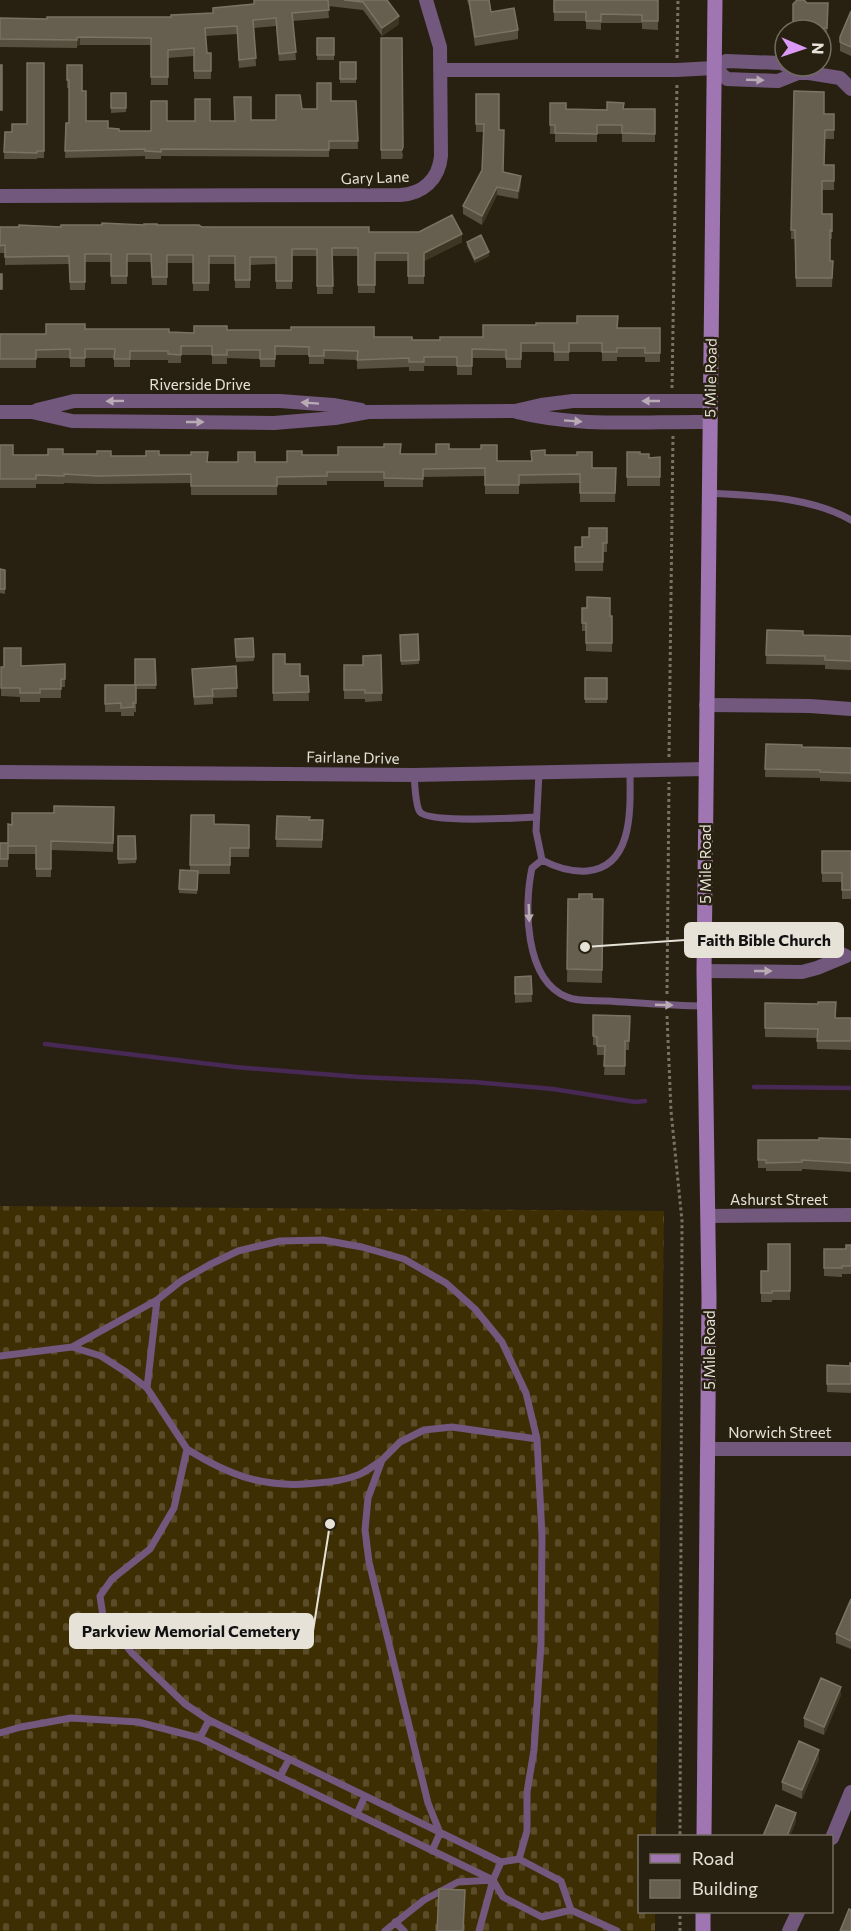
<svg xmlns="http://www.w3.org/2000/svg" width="851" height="1931" font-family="Commissioner,sans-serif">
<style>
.cemetery{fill:url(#cemetery-stones)}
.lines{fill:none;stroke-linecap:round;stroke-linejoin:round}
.stream{stroke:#482855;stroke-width:4.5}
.path{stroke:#797366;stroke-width:3;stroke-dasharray:3 3;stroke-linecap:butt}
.lane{stroke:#72587d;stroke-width:7}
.street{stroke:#72587d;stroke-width:14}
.secondary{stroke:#9f76b1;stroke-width:15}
.wall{fill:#574f3f}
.shaded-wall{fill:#3e3625}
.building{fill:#665f4f;stroke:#7a7364;stroke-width:1.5}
.oneway{fill:#b8abb4}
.labels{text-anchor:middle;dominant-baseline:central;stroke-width:5;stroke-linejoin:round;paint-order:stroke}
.street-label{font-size:15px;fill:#e6e2d8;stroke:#282111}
.leader{fill:none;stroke:#e6e2d8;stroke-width:2}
.callout-dot{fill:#e6e2d8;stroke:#282111;stroke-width:2}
.callout{fill:#e6e2d8;stroke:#e6e2d8;stroke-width:2}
.callout-label{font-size:16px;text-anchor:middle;font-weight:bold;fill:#111}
</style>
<defs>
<pattern id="cemetery-stones" width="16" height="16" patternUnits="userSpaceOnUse" patternTransform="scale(1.5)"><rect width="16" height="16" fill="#3e2e04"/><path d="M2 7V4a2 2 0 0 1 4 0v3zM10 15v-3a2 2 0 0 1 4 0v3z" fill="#5a4c28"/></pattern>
</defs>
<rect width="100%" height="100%" fill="#282111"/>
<!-- cemetery -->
<path class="cemetery" d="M0,1206L664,1211L656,1836H640V1912H655V1931H0Z"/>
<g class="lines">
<!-- stream -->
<path class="stream" d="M45,1044L235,1067L359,1077L474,1082L553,1089L635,1102L645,1101
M754,1087L851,1088"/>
<!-- path -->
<path class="path" d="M677,58L678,0
M672,388L677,83
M669,757L673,434
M667,994L669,782
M667,1016L671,1111L682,1221L680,1836
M680,1931V1912"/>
<!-- lane -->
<path class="lane" d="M709,493C756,496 809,496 851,520
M539,773L536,831L542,860C557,868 571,872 587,871C635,867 630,805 630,770
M414,775C415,783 415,805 420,812C428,823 519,818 536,817
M542,860L532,868C524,905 524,980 567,997C578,1002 595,1000 608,1001C640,1003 672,1006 705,1006
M72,1347L157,1300L181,1281L209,1265L238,1251L280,1241L323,1240L362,1247L404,1259L446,1283L475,1309L502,1342L526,1393L537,1439L542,1535L541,1644L534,1750L527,1792V1831L519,1859
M0,1356L72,1347L101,1356L126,1372L147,1388L187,1449L174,1508L150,1549L112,1579L100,1596L103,1616L132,1653L185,1704L209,1720L501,1862L519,1859L561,1881L571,1910
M147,1388L157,1300
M187,1449C230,1476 266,1489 317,1483C331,1482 345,1480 358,1475C366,1472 374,1465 381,1461
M0,1733L21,1727L71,1718L138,1722L200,1738L493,1880L501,1862
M200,1738L209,1720
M280,1777L289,1759
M357,1814L365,1796
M432,1851L440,1833L428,1803L369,1562L365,1530L368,1498L382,1460L400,1442L424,1430L452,1427L537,1439
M395,1922L404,1931
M385,1931L424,1900L458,1882L493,1880L503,1897L542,1917L571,1910L617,1931
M479,1931L493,1880"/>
<!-- street -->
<path class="street" d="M714,68L727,79L778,81L798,73H809L840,78L851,89
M440,70H677L714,68L726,61L781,63L785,65
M0,196L400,195C423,194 439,179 441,156L440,47L426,0
M37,410L74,401H280L333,405L361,410
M0,412H32L72,421L274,423L335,418L368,412L515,411L541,405L573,401H710
M517,412C580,428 646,421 709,422
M706,705L810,706L851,709
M0,772L414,775L706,769
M704,971L802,972L817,968L846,956L814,941L802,938L705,936
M708,1216L851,1215
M708,1449H851
M832,1838L851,1792
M789,1931L798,1912"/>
<!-- secondary -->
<path class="secondary" d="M704,1836L709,1298L704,971L715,0
M703,1931V1912"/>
</g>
<!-- wall -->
<path class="wall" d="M255,0H387L399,24L382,36L363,10L328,6L329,18L293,21L296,60L279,61L276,26L254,28L256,66L239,68L237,34L206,36L207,53H211V79H194V56L168,58V85H151V45H80L77,46V48L0,47V18L47,19L171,17L213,13L254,4Z
M467,0H489L491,12L518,30V39L475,46L469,6Z
M554,0H658V30L642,29V23H601V30L586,29V21H554Z
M807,3H828L827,37H821V30H793Z
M851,11V56L840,51V37Z
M317,38H334V60H317Z
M381,38L403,156L402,159H381Z
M340,62H356V83H340Z
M44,63V158H37V159H4L5,132H12L27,124Z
M67,65L82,91L86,121L108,128L119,131H151L167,121H234L251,120H276L302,109H317L331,101H356L358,149H329V157L161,156V159H145V156L65,158L66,123H69V88H67Z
M794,91L824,114H834V139H825L824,165H834V190H822V214H832V239H830V261H833L832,287H796L795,239H791Z
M111,93H126V112L111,113Z
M476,94L499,130L503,172L521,184L518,199L497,195L482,225L463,214V206L482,170L484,132H476Z
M550,103L566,109H655V142H622V134H597V142H555V134H550Z
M157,225L369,232L462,242L424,261V284H408V261H375V293H358V256H332L333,294H317V256H292V289H276V264L250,265V288H235V264H209V291H193V263H167V285H152L151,262H127V284H111V262H85V290H70L69,264L5,265V253H0V227Z
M467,242L489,256L475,263L467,246Z
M618,328H660V362H645V357H617V361H602V352H569V361H554V352H521V368H506V358H472V375H457V366H424V371H409V367L357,369V360L324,359V364H309V355H275V367H260V359L227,358V364H212V355H181V363H168V360H130V367H114V358H85V367H70V358H36V368H0V334H46L85,329L194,333L227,330L374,337L412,340H440Z
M0,445L13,455L63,454L111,456L159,455L208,462H287L302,455L436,454L449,449L497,461H531L545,455L592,468H616L615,502H580V483L519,484V494H485V476L423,477V487H384V481H327V485H277V495H191V483L98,484L64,483V484H36V488H0Z
M627,452L649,458L660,457V486H627Z
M607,528V552H603V571H575V547H582L589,537Z
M0,569L5,570V594L0,593Z
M582,608L612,616V652L586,651V631H582Z
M767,630L803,635L851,636V670L825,669V665L766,664Z
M418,634L419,664L401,665L400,635Z
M253,638L254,661L236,662L235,639Z
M273,654L300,676H308L309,701H273Z
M381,655L382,701L365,702V699H344V665H363Z
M155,659L156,689H136V712H134V716H121V712H105V685H135Z
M65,664V687H61V698H40V702H20V697L1,696V667Z
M236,666L237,697L213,698V704L194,705L192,669Z
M585,678H607V703H585Z
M766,744L802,747L851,748V782L820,781V778L765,777Z
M114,807L113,852L51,850V877H36V854H8V824L12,825L54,813Z
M191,815L214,824L249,825V857H230V874H198L197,894L179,893L180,870L190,871Z
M277,816L323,820L322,848L276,847Z
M118,836H135L136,863L118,864Z
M0,843H8V867H0Z
M822,851H851V899H842V882H822Z
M568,899L603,900L602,983L567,982Z
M531,976L532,1002L515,1003V977Z
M765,1003L835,1018H851V1050L817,1049V1038L765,1037Z
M593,1015L630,1016L629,1050H625V1075H604L605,1055H597V1045H593Z
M851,1139V1172L802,1169V1171H766V1168H758V1140Z
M790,1244V1300H772V1302H761V1271H768Z
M851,1245V1274H842V1277L824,1276V1249H846Z
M851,1363V1393L827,1392V1365L850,1366Z
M851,1599V1649L836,1643V1634Z
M841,1695L824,1735L804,1727V1718Z
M819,1759L802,1799L782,1790V1782Z"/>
<!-- shaded-wall -->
<path class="shaded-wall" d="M399,16V24L382,36V28Z
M80,37V45L77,46V38Z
M521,176V184L518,199V191Z
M497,187V195L482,225V216Z
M462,234V242L424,261V253Z
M489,252V256L475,263V259Z
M841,1687V1695L824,1735V1727Z
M819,1750V1759L802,1799V1790Z
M796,1813V1822L790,1836H787Z"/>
<!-- building -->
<path class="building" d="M254,0H328L329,10L292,13L296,52L279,54L276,18L253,20L256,58L239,60L237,26L205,28L207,53H211V71H194V48L168,50V77H151V38L80,37L77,38V40L0,39V18L47,19V17H171V15L213,13V8L254,4Z
M344,0H387L399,16L382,28L363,2Z
M469,0H489L491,12L514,8L518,30L475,37Z
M554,0H658V21H642V15L601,14V21H586V12H554Z
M797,0H804L807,3H828L827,28H810V30H793V4Z
M851,11V47L840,42V37Z
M317,38H334V55H317Z
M381,38H402L403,147L402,150H381Z
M340,62H356V79H340Z
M27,63H44V151H37V153L4,152L5,132H12V124H27Z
M0,65H2V110H0Z
M67,65H82V91H86V121H108V128L119,129V131H151V101H167V121H195V99H210V121H235L234,97H251V120H276V95H300L302,109H317V83H331V101H356L358,141H329V150L161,149V152L145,151V149L65,151L66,123H69V80H67Z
M794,91L824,92V114H834V130H825L824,165H834V181H822V214H832V231L830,230V261H833L832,278H796L795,230H791Z
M111,93H126V108H111Z
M476,94H499V130H504L503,172L521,176L518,191L497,187L482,216L463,206L482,170L484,124H476Z
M607,102L624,103L623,109H655V134L622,133V125H597V134L555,133V125H550V103H566V109L607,110Z
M452,215L462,234L424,253V276H408V253H375V285H358V248H332L333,286H317V249H292V281H276V257H250V280H235V256H209V283H193V255H167V277H152L151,254H127V276H111V254H85V282H70L69,256L5,257V245L0,246V227H19V225L61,227V225H102V223L144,225V224H157V225H199L202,227H369V232H419Z
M481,235L489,252L475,259L467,242Z
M0,274H2V289H0Z
M577,316H618L617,328H660V353H645V348H617V352H602V343H569V352H554V343H521V359H506V350L472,349V366H457V357H424V362H409V358L357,360L358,351L324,350V356H309V347L275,346V359H260V350H227V355H212V346H181V355L168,354V351H130V359H114L115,349H85V358H70V349L36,350V359H0V334H46V324H85V329H169V332L194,333V326H227V330H291V327H374V337H412V340H440V337H483V325H536V323H577Z
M384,444H401L400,454H436V444H449V449H481V445H497V461H532L531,451L545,450V455H577V452H592V468H616L615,493H580V474L519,475V485H485V468L423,469V479L384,478V472H327V476L277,477V486H191V474L98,476L64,474V476L36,475V479H0V445H13V455H48V449H63V454H97V451H111V456H146V451H159V455H191V452H208L207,462H238V452H255V462H287V451H302V455H338V447H384Z
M627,452H640V454H649V458L660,457V477H627Z
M589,528H607V543H603V562H575V547H582V537H589Z
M0,569L5,570V589H0Z
M587,597L610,598V616H612V643H586V623H582V608H587Z
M767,630L803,631V635L851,636V661L825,660V656L766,655Z
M418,634L419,660L401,661L400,635Z
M253,638L254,657H236L235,639Z
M4,648H21V666L65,664V679H61V689H40V693H20V688H1V667H4Z
M273,654H285V664H300V676H308L309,692L273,693Z
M381,655L382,693H365V690H344V665H363V656Z
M135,659H155L156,685H135Z
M236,666L237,688L212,689L213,696L194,697L192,669Z
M585,678H607V699H585Z
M105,685H136V703H133L134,707L121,708V703L105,704Z
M766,744L802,745V747L851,748V773L820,772V770L765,769Z
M54,806L114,807L113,843L51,841V869H36V846H8V824L12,825V813H54Z
M191,815H214V824L249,825V848H230V865H190Z
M277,816L310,817L309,820H323L322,840L276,839Z
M118,836H135L136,859H118Z
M0,843H8V859H0Z
M822,851H851V890H842V873H822Z
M180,870L198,871L197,890L179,889Z
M579,894H592V899H603L602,970L567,969L568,899H579Z
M531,976L532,994H515V977Z
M818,1002H836L835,1018H851V1041H817L818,1029L765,1028V1003L818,1004Z
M593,1015L630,1016L629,1041H625V1066H604L605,1046H597V1037L593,1036Z
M819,1138L851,1139V1163L802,1160V1162L766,1163V1160H758V1140H819Z
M768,1244H790V1291H772V1293H761V1271H768Z
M846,1245H851V1266H842V1268H824V1249H846Z
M850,1363H851V1384H827V1365L850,1366Z
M851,1599V1641L836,1634Z
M821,1678L841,1687L824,1727L804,1718Z
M799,1741L819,1750L802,1790L782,1782Z
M776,1805L796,1813L787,1836H763Z
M439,1889L465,1890L463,1931H437Z
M849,1909L851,1910V1931H840Z"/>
<!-- one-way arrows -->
<defs><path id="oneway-solid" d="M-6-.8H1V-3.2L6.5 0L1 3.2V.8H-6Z" transform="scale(1.5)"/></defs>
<g class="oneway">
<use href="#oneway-solid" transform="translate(755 80) rotate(2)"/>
<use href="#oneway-solid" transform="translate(115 401) rotate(179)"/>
<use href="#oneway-solid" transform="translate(651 401) rotate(-180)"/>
<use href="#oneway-solid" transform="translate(310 403) rotate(-176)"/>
<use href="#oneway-solid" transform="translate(573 421) rotate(4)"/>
<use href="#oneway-solid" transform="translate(195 422)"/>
<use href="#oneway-solid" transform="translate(529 913) rotate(88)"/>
<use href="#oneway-solid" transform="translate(763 971)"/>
<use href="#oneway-solid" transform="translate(664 1005) rotate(2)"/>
</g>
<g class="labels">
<!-- street labels -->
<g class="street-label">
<text transform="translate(375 177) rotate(-2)">Gary Lane</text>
<text transform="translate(710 378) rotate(-89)">5 Mile Road</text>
<text x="200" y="384">Riverside Drive</text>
<text transform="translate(353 757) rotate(1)">Fairlane Drive</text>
<text transform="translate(705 864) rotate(-90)">5 Mile Road</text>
<text x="779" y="1199">Ashurst Street</text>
<text transform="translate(709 1350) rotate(-90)">5 Mile Road</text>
<text x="780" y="1432">Norwich Street</text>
</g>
</g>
<!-- callouts -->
<path class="leader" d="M585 947L685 940M330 1524L313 1631"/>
<g class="callout-dot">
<circle cx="585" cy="947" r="6"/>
<circle cx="330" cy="1524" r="6"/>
</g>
<g class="callout">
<rect x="685" y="923" width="158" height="34" rx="6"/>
<rect x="70" y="1614" width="243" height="34" rx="6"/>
</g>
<g class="callout-label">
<text x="764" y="946">Faith Bible Church</text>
<text x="191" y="1637">Parkview Memorial Cemetery</text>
</g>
<!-- legend -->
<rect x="638" y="1835" width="195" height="78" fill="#282111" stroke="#746e61" stroke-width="1.5"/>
<rect x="650" y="1854" width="30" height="9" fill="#9f76b1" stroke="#746e61" stroke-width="1.5"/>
<text x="692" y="1865" font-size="18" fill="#e6e2d8">Road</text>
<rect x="650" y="1880" width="30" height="18" fill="#665f4f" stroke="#746e61" stroke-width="1.5"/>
<text x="692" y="1895" font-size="18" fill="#e6e2d8">Building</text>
<!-- north arrow -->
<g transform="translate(803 48) rotate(92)"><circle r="28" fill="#282111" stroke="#746e61" stroke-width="1.5"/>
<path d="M0-4.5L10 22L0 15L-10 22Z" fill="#da9af6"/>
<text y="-9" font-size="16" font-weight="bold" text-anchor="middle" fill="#e6e2d8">N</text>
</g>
</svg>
